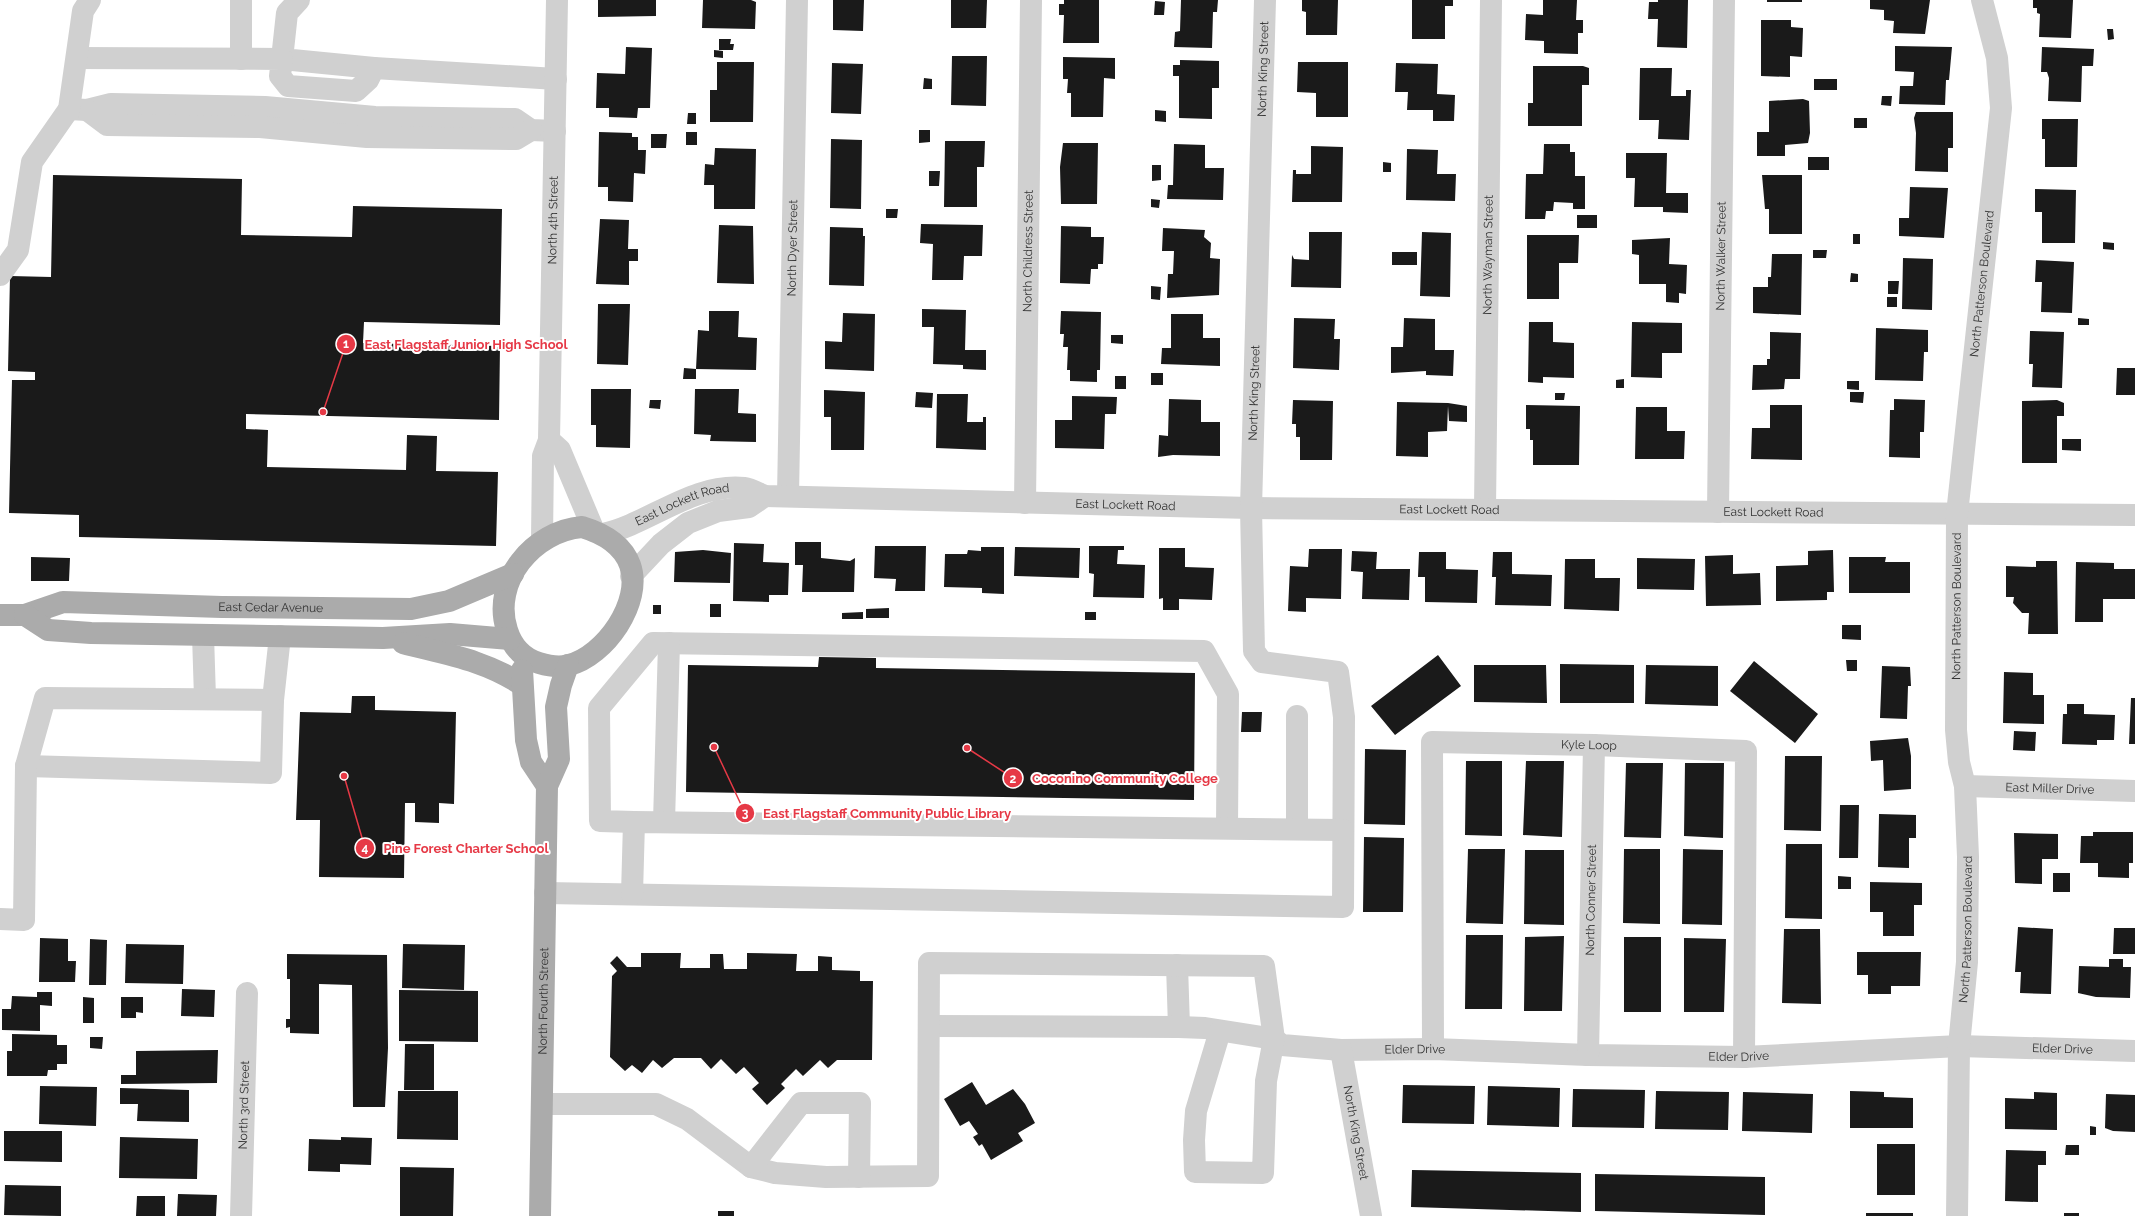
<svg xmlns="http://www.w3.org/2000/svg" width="2135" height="1216" font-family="Raleway,sans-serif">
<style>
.building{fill:#1a1a1a}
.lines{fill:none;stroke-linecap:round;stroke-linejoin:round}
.minor{stroke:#d0d0d0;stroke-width:22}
.major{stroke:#ababab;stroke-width:22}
.labels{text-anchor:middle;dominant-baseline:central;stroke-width:4;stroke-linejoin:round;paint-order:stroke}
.street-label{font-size:12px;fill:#333;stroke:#fff}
.leader{fill:none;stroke:#e63946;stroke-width:1.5}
.callout-dot{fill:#e63946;stroke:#fff;stroke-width:1.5}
.mark-label{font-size:12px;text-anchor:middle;font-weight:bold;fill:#fff}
.callout-label{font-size:13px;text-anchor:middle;font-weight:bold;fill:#e63946;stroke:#fff;stroke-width:4;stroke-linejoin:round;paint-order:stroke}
</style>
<rect width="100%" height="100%" fill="#fff"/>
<!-- building -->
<path class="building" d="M598,0H656V16L598,17Z
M703,0H751L756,2L755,29L702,28Z
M833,0H864L863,31L833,30Z
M951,0H987L986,28H951Z
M1064,0H1099V43H1063L1064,15H1059V4H1064Z
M1181,0H1218L1217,12H1213L1212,48L1174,47L1175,32L1180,31Z
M1302,0H1338L1337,35H1306V12L1302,11Z
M1412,0H1453V6H1445V39H1412Z
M1543,0H1577L1576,20H1583V33H1578V54L1544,53V41L1525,40L1526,14L1543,15Z
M1658,0H1688L1687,48L1657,47L1658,19H1648L1649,2H1658Z
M1767,0H1802V2H1767Z
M1870,0H1930L1925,34L1893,33L1894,21L1884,20V10L1870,9Z
M2033,0H2073L2071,38L2039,37L2040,14L2037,13V8H2033Z
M1155,1L1165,2L1164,15H1154Z
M1761,20H1791V27L1803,28L1802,57L1790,56V77L1761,76Z
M2107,29H2113L2114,39L2108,40Z
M719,39H731L730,44H734L733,50H719Z
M1895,46L1952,47L1949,80H1946L1945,105L1899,104L1900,86H1913L1914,72L1895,71Z
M626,47L652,48L650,108H638L637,118L609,117V108H596L597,73L625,74Z
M2042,47L2094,49L2093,66H2082L2081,102L2048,101L2049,78L2047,72H2041Z
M714,50L723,51V58L714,57Z
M952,56H987L986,106L951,105Z
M1063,57L1115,58V79L1104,78L1103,117H1071V93H1067L1068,79H1063Z
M1180,60L1219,61V88H1212V119L1179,118V76H1173V65H1180Z
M717,62H754L753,122H710V90H717Z
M1298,62H1348V117H1316V93L1297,92Z
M832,63L863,64L861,114L831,113Z
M1396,63L1438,64L1437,94L1455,95L1454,121H1433V110H1407L1408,92H1395Z
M1533,66H1583L1589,68V85H1582V126H1528V103H1533Z
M1640,68H1672L1671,96H1686V90H1691L1689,140L1658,139L1659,120H1639Z
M924,78L932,79V89H923Z
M1814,79H1837V90H1814Z
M1882,96H1892L1891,106L1881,105Z
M1803,99L1809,101L1810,133L1808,143L1785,145V156H1757V132H1769V101Z
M1155,110L1166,111V122L1155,121Z
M1916,112H1953V148H1948V172L1915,171L1916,133L1914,118Z
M688,113H696V124H687Z
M1854,118H1867V128H1854Z
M2042,119H2078L2077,167H2045V139H2042Z
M919,130H930V142L919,143Z
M599,132L632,133V137H638V150H646L645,174L634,173L633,202L608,201V187H598Z
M686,132H697V145H686Z
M651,134H667L666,148H651Z
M831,139L862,140L861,209L830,208Z
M945,141H985L984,167H977V207H944Z
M1063,143H1098L1097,204H1061L1060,167Z
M1174,144L1205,145V168H1224L1223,200L1167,199L1168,185H1173Z
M1544,144H1570V152H1575V176H1585V209H1573V203L1554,202L1553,211H1546L1545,219H1525L1526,174H1543Z
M1311,146L1343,147L1342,202H1292L1293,170H1296V174H1311Z
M715,148L756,149L755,209H714V185H704L705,164L714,165Z
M1407,149L1438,150L1437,174H1456L1455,201L1406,200Z
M1626,153H1667L1666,193H1688V213L1663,212V207H1634L1635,178H1626Z
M1808,157H1829V170H1808Z
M1383,162L1391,163V172H1383Z
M1152,165H1161V180L1152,181Z
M929,171H940L939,186H929Z
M53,175L242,179L241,235L352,237L353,206L502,209L500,325L364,322L363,343L500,346L499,420L246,414V429L268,430L267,467L406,470L407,435L437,436L436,471L498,472L496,546L79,537V515L9,513L12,380H35V372L8,371L10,276L51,277Z
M1762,175H1802V234H1769V209H1765Z
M1910,187L1948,188L1944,238L1899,236V218H1909Z
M2035,189L2076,190L2075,243H2042V212H2035Z
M1151,199L1160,200L1159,208L1151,207Z
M886,209H898L897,218H886Z
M1577,215H1597V228H1577Z
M600,219L629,220L628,249H638V261H629V285L596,284Z
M921,224L983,225L982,256H964L963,280H932L933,244L920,243Z
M719,225L753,226L754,284L717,283Z
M1061,226L1091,227V237H1104L1103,264H1098V269H1091L1090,284L1060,283Z
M830,227L863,228V236H865L864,286L829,285Z
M1163,228L1205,230L1204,237L1211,243L1210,258L1220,259L1219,295L1167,298L1168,274H1173L1174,251H1162Z
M1309,232H1342L1341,288L1291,287L1292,255L1294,259L1309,260Z
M1422,232L1451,233L1450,297L1420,296Z
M1853,234H1860V244H1853Z
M1527,235H1579L1578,263H1559V299H1527Z
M1670,238L1669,264L1687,265L1686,294L1679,293V303L1666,302V284H1639V255L1632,254V240Z
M2103,242L2114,243V250L2103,249Z
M1813,250H1827L1826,258H1813Z
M1392,252H1417V265H1392Z
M1772,254H1802L1801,315L1753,313V287H1768V277H1771Z
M1903,258L1933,259L1932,310L1902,309Z
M2036,260L2074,262L2072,313L2041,312L2042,282H2035Z
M1851,273L1858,274V282H1850Z
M1888,281H1899L1898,294H1888Z
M1151,286L1161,287L1160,300L1151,299Z
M1887,297H1897V307H1887Z
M598,304H630L628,365L597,364Z
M922,309L966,310L965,350H986V370L963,369V365L933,364L934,327H922Z
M709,311H739L738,337L757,338L756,370L696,369L698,330L709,331Z
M1061,311L1101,312L1100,370H1097V382L1070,381V370H1067L1068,347H1063L1064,334H1060Z
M843,313L875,314L874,371L825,369V341L842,342Z
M1171,314H1203V338H1220V366L1161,364L1162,348H1171Z
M1294,318L1335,319L1334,339H1340L1339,370L1293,368Z
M1404,318L1435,319V350H1454L1453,376L1426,375V371L1391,373V347H1403Z
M2078,318L2089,319V325H2078Z
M1529,322H1553V342L1574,343V378L1543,377V383L1528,382Z
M1632,322L1682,323V353H1662V378L1631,377Z
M1876,328L1928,330V352H1924L1923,381L1875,380Z
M2030,331L2064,332L2062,388L2032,387L2033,364H2029Z
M1770,332L1801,333L1800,379H1785L1784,389L1752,390L1753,365H1767V359H1770Z
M1111,335H1123V344L1111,343Z
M684,368L696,369V379H683Z
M2117,368H2135V395H2116Z
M1151,373H1163V385H1151Z
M1115,376H1126V389H1115Z
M1624,379V388H1616V380Z
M1847,381H1859V390L1847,389Z
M591,389H631L630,448L596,447V425H591Z
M695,389H739L738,413L756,414V442L710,441L711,435L694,434Z
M824,390L865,392L864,450H831V417H824Z
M916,392L933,393L932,408L915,407Z
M1850,392H1864L1863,403L1850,402Z
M1555,393H1565L1564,400H1555Z
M937,394H968L967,422H983V417H986V450L936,448Z
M1072,396L1117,397L1116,414H1105L1104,449L1055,448V420H1072Z
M1169,399L1201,400V422H1220V456L1173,455L1158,457L1159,435L1168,436Z
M1894,399L1925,400L1924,432H1920V458L1889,457L1890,410H1894Z
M650,400H661L660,409L649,408Z
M1293,400L1333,401L1332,460H1300V437H1296V424H1292Z
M2057,400L2064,403V416H2057V463H2022V401Z
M1397,402L1448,403L1467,406V422L1449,421L1448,406L1447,431L1428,432V457L1396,456Z
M1526,405L1580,406L1579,465H1533V440H1530V429H1526Z
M1770,405H1802V460L1751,459L1752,428H1770Z
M1636,407H1667V431H1685L1684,459H1635Z
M2062,439H2081V451L2062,450Z
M795,542H821V558L850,561L855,558L854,592H802L803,565H795Z
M734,543L764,544L763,562L789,563L788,595H769V602L733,601Z
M875,546H926L925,591H895L896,579L874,578Z
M1089,546H1124V550H1118L1117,564L1145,565L1144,598L1093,597L1094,574L1089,573Z
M981,547H1004V594L982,593V588L944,587L945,554H967L968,550L981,551Z
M1015,547L1080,548L1079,578L1014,576Z
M1159,548H1185V567L1214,568L1212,600L1179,599V610H1163V598L1159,599Z
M1309,549H1342L1341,599L1306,598V612L1288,611L1290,566L1308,567Z
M703,550L731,553L730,583L674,582L675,552Z
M1833,550L1834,592H1827V600L1776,601V566L1808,565V551Z
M1352,551L1377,552L1376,569H1410L1409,600L1362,599L1363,572L1351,571Z
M1419,552H1446V569L1478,570L1477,603L1425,602V577H1418Z
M1493,552H1512V574L1552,575L1551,606L1495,605L1496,577H1492Z
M1733,555V574L1760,573L1761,605L1706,606L1705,556Z
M31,557L70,558L69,581H31Z
M1849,557H1886L1885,562H1910V593H1849Z
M1637,558L1695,559L1694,590L1637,589Z
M1565,559H1595V578H1620L1619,611L1564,609Z
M2036,561H2057L2058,634H2028L2029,613H2022L2013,603L2014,597H2006V566L2036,567Z
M2076,562L2114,563V569H2135V599H2103V622H2075Z
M710,604H721V617H710Z
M653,605H661V614H653Z
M889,608V618H866V609Z
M863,612V619H842V613Z
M1085,612H1096V620H1085Z
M1842,625H1861V640L1842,639Z
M1438,655L1461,686L1395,735L1371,706Z
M819,657L876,658V668L1195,673L1194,800L686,792L688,665L818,667Z
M1846,660H1857V671H1847Z
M1754,661L1818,714L1795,743L1730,691Z
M1560,664L1634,665V703H1560Z
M1474,665H1546L1547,703L1474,702Z
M1646,665L1718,666V706L1645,704Z
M1882,666L1910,667L1911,686H1908L1907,719L1880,718Z
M2004,672L2033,673V695H2044V724L2003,723Z
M352,696H375V710L456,712L454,804L439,803V823L415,822V803H405L404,878L319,877L320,820H296L300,712L351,713Z
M2131,698H2135V744H2129Z
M2067,704H2084V714L2115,715L2114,740H2097V745L2062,744L2063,714H2067Z
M1242,712H1262L1261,732H1241Z
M2014,731L2036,732L2035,751L2013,750Z
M1908,738L1911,756V789L1884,791L1883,760L1871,761L1870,741Z
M1365,749L1406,750L1405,825L1364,824Z
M1785,756H1822L1821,831L1784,830Z
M1466,761H1502V836L1465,835Z
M1526,761H1564L1562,837L1523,835Z
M1626,763H1663L1661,838L1624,837Z
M1685,763H1724L1723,838L1684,836Z
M1840,805H1859L1858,858H1839Z
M1879,814L1916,815V838H1909V868L1878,867Z
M2093,832H2133V863H2129V878L2098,877V863H2080L2081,836H2093Z
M2014,833L2058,834V859H2042V884L2015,883Z
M1364,837L1404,838L1403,912H1363Z
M1786,844H1822V919L1785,918Z
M1468,849H1505L1503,924L1466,923Z
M1624,849H1660V924L1623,923Z
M1683,849L1723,850L1722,925L1682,924Z
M1525,850H1564V925L1524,924Z
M2053,873H2070V892H2053Z
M1838,876L1851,877V889H1838Z
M1870,882L1922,883V905H1914V936H1883V912H1870Z
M2018,927L2053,929L2051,994L2020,993L2021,972H2015Z
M2114,928H2135V954H2113Z
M1784,929H1820L1821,1004L1782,1003Z
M1466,935H1503L1502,1009H1465Z
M1564,936L1562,1011H1524L1525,937Z
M1624,937H1661V1012H1624Z
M40,938L68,939V961H76L75,982H39Z
M1684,938L1726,939L1724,1012H1684Z
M90,939L107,940L106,985H89Z
M126,944L184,945L183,984L125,983Z
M403,944L465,945L464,990L402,988Z
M1857,952H1921L1920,986H1891V994H1868V975H1857Z
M641,953H681L680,968H710V954H723L724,969H747V953L797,954L796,971H818V956L832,957V970L860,971V981H873L872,1060H837L828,1068L820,1060L803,1076L796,1069L781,1084L785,1088L767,1105L752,1089L759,1083L744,1067L736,1074L721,1059L711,1069L701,1058H674L662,1068L653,1060L642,1073L632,1065L625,1071L610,1057L612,976L617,971L610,963L617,956L627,967H641Z
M287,954L387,955L388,1048L385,1107H353L352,985L319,984V1034L290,1033V1027L286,1028V1019H290V979H287Z
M2109,959H2123V967H2131L2130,998L2096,997L2078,993L2079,966L2109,967Z
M182,989L215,990L214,1017L181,1016Z
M399,990L478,991V1042L399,1041Z
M37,992H52V1006L40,1005V1031L2,1030V1009H11L12,996L37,997Z
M83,997L94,998V1023H83Z
M121,997H143V1013L136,1012V1018H121Z
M12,1034L57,1035V1045H67V1064H57V1070H48L47,1076H7V1051H12Z
M90,1037H103L102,1049L90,1048Z
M405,1044H434V1090H404Z
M218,1050L217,1083L121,1084V1075H136V1051Z
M972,1082L986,1105L1013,1089L1025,1104L1035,1123L1018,1133L1023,1141L991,1160L982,1144L979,1146L973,1137L978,1134L969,1121L960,1126L944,1099Z
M1403,1085L1475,1086L1474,1124L1402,1123Z
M40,1086L97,1087L96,1126L39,1124Z
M1488,1086L1560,1088L1559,1127L1487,1125Z
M120,1088L189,1090V1122L137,1121L138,1104H120Z
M1573,1089L1645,1090L1644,1128L1572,1127Z
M398,1091H458V1140L397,1139Z
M1656,1091L1729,1092L1728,1130L1655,1129Z
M1850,1091L1884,1092V1097L1913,1098V1128H1850Z
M1743,1092L1813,1094L1812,1133L1742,1131Z
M2034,1092L2057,1093V1130L2005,1129V1098L2034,1099Z
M2106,1094L2135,1095V1132L2113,1131L2105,1128Z
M2090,1126L2096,1127V1135H2090Z
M4,1131H62V1162L4,1161Z
M120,1137L198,1139L197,1179L119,1178Z
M341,1137L372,1138L371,1165L340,1164V1172L308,1171L309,1139L341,1140Z
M1877,1144H1915V1195H1877Z
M2066,1145H2079V1155H2065Z
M2006,1150L2046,1151V1165H2038V1202L2005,1201Z
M400,1167L454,1168L453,1216H400Z
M1412,1170L1581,1173V1212L1411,1207Z
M1595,1174L1765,1177V1215L1595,1211Z
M5,1185L61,1186V1216L4,1215Z
M178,1194L217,1195L216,1216H177Z
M137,1196H165V1216H136Z
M718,1211H734V1216H718Z
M1866,1213H1913V1216H1866Z
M2064,1213H2079V1216H2064Z"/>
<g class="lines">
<!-- minor -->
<g class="minor">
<path d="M299,0L287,13L282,59L374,68"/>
<path d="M77,58L282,59L280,76L288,86L356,91L368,80L374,68L556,79"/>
<path d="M241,59V0"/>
<path d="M69,109L87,110L111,104L265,107L375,117L515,119L531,130L555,131"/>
<path d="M87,110L107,125L260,127L367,137L516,139L531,130"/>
<path d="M0,275L18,250L32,162L69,109L83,11L90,0"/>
<path d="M549,440L560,450L594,531"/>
<path id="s1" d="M788,496L797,0"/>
<path id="s2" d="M1025,503L1031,0"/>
<path id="s3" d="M1485,509L1491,0"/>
<path id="s4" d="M1718,512L1724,0"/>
<path id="s5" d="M603,534C651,523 692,483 744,488C751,489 758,493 765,496L1251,508L2135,515"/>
<path id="s6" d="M542,540L543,456L549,440L557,0"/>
<path d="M631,576L661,544L688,523L718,511L749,507L765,496"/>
<path d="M203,635L205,698"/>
<path d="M1297,716V829"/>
<path d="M26,766L271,773L273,700L280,636"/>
<path id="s7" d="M1965,786L2135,791"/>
<path d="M634,822L600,821L599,708L653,643L1204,651L1228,694L1227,828"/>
<path d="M664,822L669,643"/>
<path id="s8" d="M545,893L1343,907L1344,717L1338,672L1262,662L1254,651L1251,508L1265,0"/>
<path d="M632,894L634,822L1343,830"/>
<path d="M0,919L24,920L26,766L45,698L273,700"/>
<path d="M1177,965L1179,1027"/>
<path id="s9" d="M929,1026L1179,1027L1205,1028L1274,1039L1282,1045L1341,1050L1433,1049L1588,1055L1744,1057L1959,1046L2135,1051"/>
<path id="s10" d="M1433,1049L1432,742L1594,745L1746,751L1744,1057"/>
<path id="s11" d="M1341,1050L1371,1216"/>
<path id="s12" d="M1588,1055L1594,745"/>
<path d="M542,1104H656L687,1119L751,1167L775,1173L826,1177L928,1176L929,963L1264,966L1274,1039L1266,1081L1263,1173L1195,1172L1194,1140L1196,1111L1220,1031"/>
<path d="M751,1167L801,1103H860L859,1177"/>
<path id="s13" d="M241,1216L247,993"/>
<path id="s14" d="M1957,1216L1959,1046L1967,962L1968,857L1965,786L1959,762L1956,730L1957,514L2001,108L1997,58L1982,0"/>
</g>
<!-- major -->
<g class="major">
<path d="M582,527C602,533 622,543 630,565C643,602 605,656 569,665C559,668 549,666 539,663C522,658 512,646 507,630C491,581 534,531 582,527Z"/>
<path id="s15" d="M0,615H25L63,602L222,607L411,609L449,601L513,574"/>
<path d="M25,615L48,630L91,633L383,638L450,634L510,639"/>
<path d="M403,643C445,654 485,660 522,685"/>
<path d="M522,670L526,740L531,762L547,786"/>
<path id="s16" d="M540,1216L547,786L559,759L556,707L561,685L568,665"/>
</g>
</g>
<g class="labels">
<!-- street labels -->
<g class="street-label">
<text stroke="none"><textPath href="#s8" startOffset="1706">North King Street</textPath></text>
<text stroke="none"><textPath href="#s6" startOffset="321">North 4th Street</textPath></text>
<text stroke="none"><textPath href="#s1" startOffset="248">North Dyer Street</textPath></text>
<text stroke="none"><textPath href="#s2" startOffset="252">North Childress Street</textPath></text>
<text stroke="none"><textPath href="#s3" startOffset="254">North Wayman Street</textPath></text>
<text stroke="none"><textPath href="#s4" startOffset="256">North Walker Street</textPath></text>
<text stroke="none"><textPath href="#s14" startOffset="935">North Patterson Boulevard</textPath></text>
<text stroke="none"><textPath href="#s8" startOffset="1382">North King Street</textPath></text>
<text stroke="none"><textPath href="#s5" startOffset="533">East Lockett Road</textPath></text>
<text stroke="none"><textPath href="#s5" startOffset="85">East Lockett Road</textPath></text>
<text stroke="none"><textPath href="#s5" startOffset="857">East Lockett Road</textPath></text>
<text stroke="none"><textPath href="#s5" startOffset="1181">East Lockett Road</textPath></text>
<text stroke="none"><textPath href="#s14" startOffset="611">North Patterson Boulevard</textPath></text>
<text stroke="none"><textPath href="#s15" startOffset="273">East Cedar Avenue</textPath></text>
<text stroke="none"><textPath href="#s10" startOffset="464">Kyle Loop</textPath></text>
<text stroke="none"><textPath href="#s7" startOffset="85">East Miller Drive</textPath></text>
<text stroke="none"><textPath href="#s12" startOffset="155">North Conner Street</textPath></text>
<text stroke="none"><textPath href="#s14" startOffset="287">North Patterson Boulevard</textPath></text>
<text stroke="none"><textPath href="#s16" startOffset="215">North Fourth Street</textPath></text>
<text stroke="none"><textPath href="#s9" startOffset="1137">Elder Drive</textPath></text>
<text stroke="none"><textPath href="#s9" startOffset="489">Elder Drive</textPath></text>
<text stroke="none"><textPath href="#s9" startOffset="813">Elder Drive</textPath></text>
<text stroke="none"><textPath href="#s13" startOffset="111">North 3rd Street</textPath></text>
<text stroke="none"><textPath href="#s11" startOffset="84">North King Street</textPath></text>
</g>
</g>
<!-- callouts -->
<path class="leader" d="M323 412L346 344M967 748L1013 778M714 747L745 813M344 776L365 848"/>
<g class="callout-dot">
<circle cx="323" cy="412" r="4"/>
<circle cx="967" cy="748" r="4"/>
<circle cx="714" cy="747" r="4"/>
<circle cx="344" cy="776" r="4"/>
<circle cx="346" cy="344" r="10"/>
<circle cx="1013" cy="778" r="10"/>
<circle cx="745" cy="813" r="10"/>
<circle cx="365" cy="848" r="10"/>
</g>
<g class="mark-label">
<text x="346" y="348">1</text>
<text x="1013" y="783">2</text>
<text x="745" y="817">3</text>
<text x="365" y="852">4</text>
</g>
<g class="callout-label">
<text x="466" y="349">East Flagstaff Junior High School</text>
<text x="1125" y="783">Coconino Community College</text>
<text x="887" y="818">East Flagstaff Community Public Library</text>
<text x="466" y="853">Pine Forest Charter School</text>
</g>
</svg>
